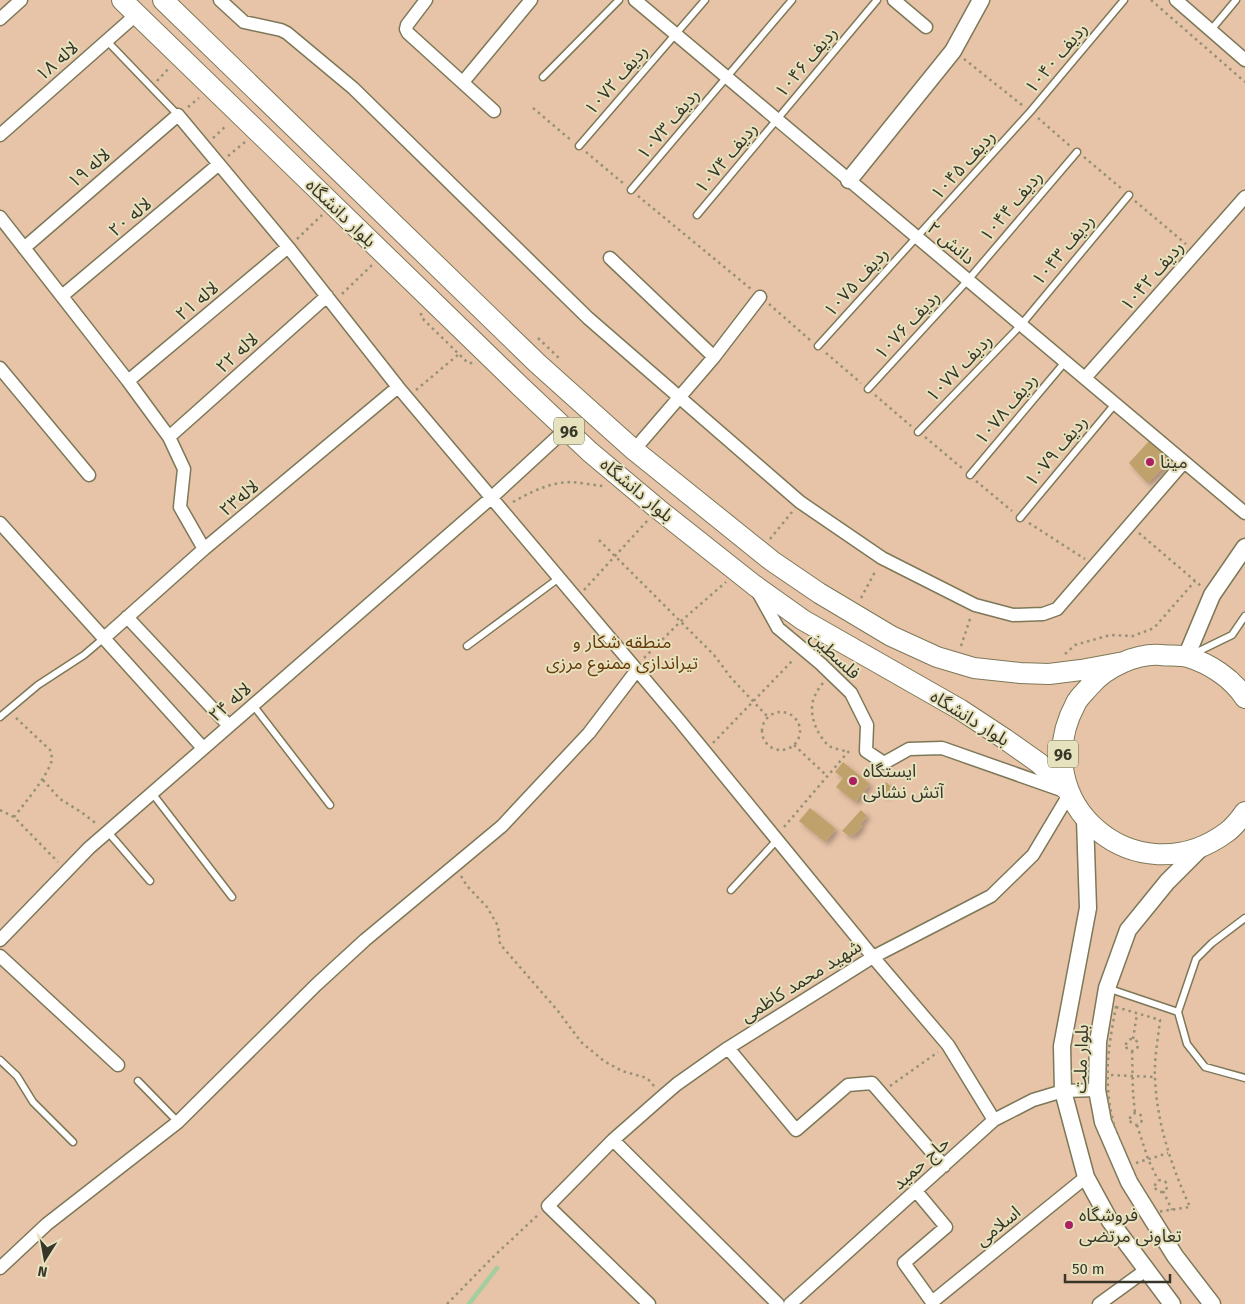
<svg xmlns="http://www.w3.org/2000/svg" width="1245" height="1304" font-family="'Fira Sans','Noto Sans Arabic',sans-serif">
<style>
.green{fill:#e7c3a7}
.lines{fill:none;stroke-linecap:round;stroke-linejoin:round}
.stream{stroke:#a4ce9f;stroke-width:4.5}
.building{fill:#bfa16c;filter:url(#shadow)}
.service-casing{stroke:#7d7858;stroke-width:9}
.minor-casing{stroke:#7d7858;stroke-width:15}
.tertiary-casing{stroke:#7d7858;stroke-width:19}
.primary-casing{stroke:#7d7858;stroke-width:22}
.path{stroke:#949177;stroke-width:2.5;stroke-dasharray:2.5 4;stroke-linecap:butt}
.service{stroke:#fff;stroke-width:6}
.minor{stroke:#fff;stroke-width:12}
.tertiary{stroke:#fff;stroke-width:16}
.primary{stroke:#fff;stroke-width:20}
.poi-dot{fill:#ab2061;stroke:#e7e2be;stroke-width:2}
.labels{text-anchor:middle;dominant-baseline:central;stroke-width:4;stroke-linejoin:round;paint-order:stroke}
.shield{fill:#e7e2be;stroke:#6c6a55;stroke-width:1}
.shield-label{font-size:16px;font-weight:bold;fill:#383628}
.street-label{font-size:18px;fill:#383628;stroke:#e7e2be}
.poi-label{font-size:18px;fill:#383628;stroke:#e7e2be;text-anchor:start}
.park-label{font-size:18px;fill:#693b0c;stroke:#e7e2be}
</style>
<defs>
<filter id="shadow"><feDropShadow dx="3.5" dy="3.5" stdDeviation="2.5" flood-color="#0004"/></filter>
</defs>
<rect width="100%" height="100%" fill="#e7e2be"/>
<!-- green -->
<path class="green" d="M0,0H1245V1304H0Z"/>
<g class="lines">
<!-- stream -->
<path class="stream" d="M469,1304L497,1268"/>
</g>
<!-- building -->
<path class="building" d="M1149,441L1171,461L1147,483L1129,463Z
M843,762L870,784L855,802L836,787L843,778L835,772Z
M886,782L893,788L886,796L879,790Z
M810,808L836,829L825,842L799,821Z
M861,810L867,816L860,824L862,826L853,836L851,834L849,836L842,831Z"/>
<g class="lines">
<!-- service casing -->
<g class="service-casing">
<path id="service" d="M1211,30L1236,0
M107,41L178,115
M543,77L619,0
M579,146L705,0
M631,190L792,0
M697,215L877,0
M818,346L1030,112L1124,0
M868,389L968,280L1077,152
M918,432L1021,325L1129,195
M970,475L1065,362
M1020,518L1115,404
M467,646L559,578
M1193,654L1232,635L1245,616
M253,705L330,805
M0,717L38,685L84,655L104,638
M152,793L232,897
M108,832L150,881
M731,890L777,840
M1107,988L1178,1012L1196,959L1212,943L1245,918
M1178,1012L1187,1044L1205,1067L1245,1078
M0,1060L17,1076L33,1102L73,1142
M138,1081L178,1122"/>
</g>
<!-- minor casing -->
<g class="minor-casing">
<path id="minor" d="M220,0L244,22L281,30L287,33L353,88L588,318L800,502L882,558L975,605L1013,615L1043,614L1057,609L1184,462
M426,0L407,25L406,29L408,33L494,111
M635,0L1245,513
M894,0L926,27
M1176,0L1245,60
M0,19L21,0
M463,82L531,0
M0,135L137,14
M0,217L128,381L169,437L184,469L180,507L204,549
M24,248L178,115L288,247L398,387L679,720L873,957L948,1045L994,1120
M610,258L714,357
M62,296L219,164
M0,368L89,475
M1085,378L1245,197
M128,381L288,247
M169,437L327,296
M634,450L714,357L760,297
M0,523L203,748
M127,617L229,726
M104,638L204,549L398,387
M0,940L89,848L491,498L566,429
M0,956L118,1065
M728,1048L796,1130L848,1085L872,1083L944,1166
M613,1140L778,1304
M916,1191L946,1227L904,1263L932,1302L1086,1177
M0,1268L47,1224L178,1122L316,985L365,940L502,826L589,733L637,670
M649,1304L548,1206L613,1140L663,1096L677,1084L728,1048L873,957L991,896L1033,855L1070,793L942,748L909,749L884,763L866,751L867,725L851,693L821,664L778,628L758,592
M790,1304L994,1120L1033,1100L1063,1091L1097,1090
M1099,1304L1146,1270"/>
</g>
<!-- tertiary casing -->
<g class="tertiary-casing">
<path id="tertiary" d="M849,180L953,51L981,0
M1186,657L1212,595L1245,547
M1085,819L1088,908L1062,1046L1063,1091L1086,1177L1110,1221L1172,1304
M1202,847L1167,882L1128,930L1107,988L1098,1042L1097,1090L1103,1122L1129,1182L1175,1256L1212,1304"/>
</g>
<!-- primary casing -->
<g class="primary-casing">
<path id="primary" d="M122,0L521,387L590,452L658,509L754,585L803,620L961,710L1005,739L1039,763L1070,793
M163,0L537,363L634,450L772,561L819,593L891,636L937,657L974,668L1020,673L1049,674L1081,670L1124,662
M1245,698C1232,678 1210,664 1188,657C1180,655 1170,656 1161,655C1137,653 1106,667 1090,686C1086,691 1079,697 1076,703C1022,803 1137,899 1227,832C1234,827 1240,819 1245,812"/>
</g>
<!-- path -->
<path class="path" d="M1151,0L1245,82
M964,59L1022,105
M157,81L169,68
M188,107L199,98
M533,108L572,141
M1038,118L1070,146
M213,138L227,125
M586,152L624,184
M228,156L245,142
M1084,157L1122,189
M638,196L751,289
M1135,201L1186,244
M297,239L322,215
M342,294L372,265
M769,304L810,340
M421,313V317L468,363H473
M538,338L561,360
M826,353L861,383
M416,390L459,354
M875,395L911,426
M925,437L963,469
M976,481L1012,511
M513,502C531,492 550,482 572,482C582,483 593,485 603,486
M1029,523L1085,559
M1139,533L1201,586
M770,539L792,512
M599,540L714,655L732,679L768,717
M584,590L648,520
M861,598L876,570
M961,646L971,616
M1065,654L1075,645L1110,635L1133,636L1154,628L1195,581
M644,658L680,622L726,582
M823,683C810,699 809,711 817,730C820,735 824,742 829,746C834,749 842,750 848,752
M762 731a19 19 0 1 1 38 0a19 19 0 1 1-38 0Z
M713,743L794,659
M794,745L827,776
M43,780L60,799L81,812L97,824
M0,810L14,817L58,862
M14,817C24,804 50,773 52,759C52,758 51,751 51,751L14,716
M784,827L848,752L853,751
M461,876L467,886L487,907L498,926L500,944L558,1011L581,1042L604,1061L622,1071L647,1078L655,1087
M1116,1007L1160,1020C1158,1039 1154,1059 1155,1078C1157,1124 1171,1165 1190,1207L1156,1212C1132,1175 1110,1133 1108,1087C1106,1060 1111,1033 1116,1007Z
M1133,1039L1137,1014
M1126 1045a6 6 0 1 1 12 0a6 6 0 1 1-12 0Z
M1132,1051L1133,1093L1135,1113
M1111,1075L1155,1077
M890,1086L938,1052
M1130 1119a6 6 0 1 1 12 0a6 6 0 1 1-12 0Z
M1137,1125L1148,1159L1158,1180
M1136,1163L1168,1153
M1155 1186a6 6 0 1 1 12 0a6 6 0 1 1-12 0Z
M1163,1191L1172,1210
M447,1304L493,1257L540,1213"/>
<!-- service -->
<use href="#service" class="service"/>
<!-- minor -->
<use href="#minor" class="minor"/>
<!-- tertiary -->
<use href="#tertiary" class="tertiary"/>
<!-- primary -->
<use href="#primary" class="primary"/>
</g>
<!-- markers -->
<g class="poi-dot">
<circle cx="1150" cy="462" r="5"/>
<circle cx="853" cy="781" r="5"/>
<circle cx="1069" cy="1225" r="5"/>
</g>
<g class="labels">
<!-- shield labels -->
<g class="shield">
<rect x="554" y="417.5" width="30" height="27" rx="4"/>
<rect x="1048" y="740.5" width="30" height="27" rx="4"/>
</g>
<g class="shield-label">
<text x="569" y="431">96</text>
<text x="1063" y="754">96</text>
</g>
<!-- street labels -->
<g class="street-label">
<text transform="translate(1056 58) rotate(-50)">ردیف ۱۰۴۰</text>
<text transform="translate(57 61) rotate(-41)">لاله ۱۸</text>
<text transform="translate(806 62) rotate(-50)">ردیف ۱۰۴۶</text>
<text transform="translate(616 80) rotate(-49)">ردیف ۱۰۷۲</text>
<text transform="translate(668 124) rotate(-50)">ردیف ۱۰۷۳</text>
<text transform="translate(726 158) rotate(-50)">ردیف ۱۰۷۴</text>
<text transform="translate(963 165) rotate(-48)">ردیف ۱۰۴۵</text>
<text transform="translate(89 168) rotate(-41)">لاله ۱۹</text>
<text transform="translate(1011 206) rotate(-50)">ردیف ۱۰۴۴</text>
<text transform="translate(341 213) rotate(44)">بلوار دانشگاه</text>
<text transform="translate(130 217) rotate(-40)">لاله ۲۰</text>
<text transform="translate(951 243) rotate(40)">دانش ۲</text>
<text transform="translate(1063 250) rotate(-50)">ردیف ۱۰۴۳</text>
<text transform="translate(1152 276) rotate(-49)">ردیف ۱۰۴۲</text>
<text transform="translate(856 282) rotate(-48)">ردیف ۱۰۷۵</text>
<text transform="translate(197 301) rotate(-40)">لاله ۲۱</text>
<text transform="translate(907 325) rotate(-47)">ردیف ۱۰۷۶</text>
<text transform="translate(237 353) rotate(-42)">لاله ۲۲</text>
<text transform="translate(959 368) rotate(-46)">ردیف ۱۰۷۷</text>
<text transform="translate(1006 409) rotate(-50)">ردیف ۱۰۷۸</text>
<text transform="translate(1056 451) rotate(-50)">ردیف ۱۰۷۹</text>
<text transform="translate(637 490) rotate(40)">بلوار دانشگاه</text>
<text transform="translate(239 498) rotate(-40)">لاله۲۳</text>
<text transform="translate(835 655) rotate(43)">فلسطین</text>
<text transform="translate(230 702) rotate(-41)">لاله ۲۴</text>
<text transform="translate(970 718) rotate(32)">بلوار دانشگاه</text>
<text transform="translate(801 981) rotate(-32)">شهید محمد کاظمی</text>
<text transform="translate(1081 1059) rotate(-88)">بلوار ملت</text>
<text transform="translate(921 1163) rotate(-42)">حاج حمید</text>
<text transform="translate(998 1226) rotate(-39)">اسلامی</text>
</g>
<!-- poi labels -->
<g class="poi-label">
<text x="1160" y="462">مینا</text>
<text x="863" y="771">ایستگاه<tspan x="863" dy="21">آتش نشانی</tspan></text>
<text x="1079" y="1215">فروشگاه<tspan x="1079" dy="21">تعاونی مرتضی</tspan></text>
</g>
<!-- park labels -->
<g class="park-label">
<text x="622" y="642">منطقه شکار و<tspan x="622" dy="21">تیراندازی ممنوع مرزی</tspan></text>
</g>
</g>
<!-- north arrow -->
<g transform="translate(45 1259) rotate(191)" stroke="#e7e2be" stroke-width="4" paint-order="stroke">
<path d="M0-4L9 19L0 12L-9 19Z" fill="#383628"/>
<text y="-8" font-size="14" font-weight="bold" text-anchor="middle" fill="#383628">N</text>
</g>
<!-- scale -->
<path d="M1065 1274v8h105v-8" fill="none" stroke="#383628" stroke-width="2.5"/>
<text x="1072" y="1274" font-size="15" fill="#383628" stroke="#e7e2be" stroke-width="4" paint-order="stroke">50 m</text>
</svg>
